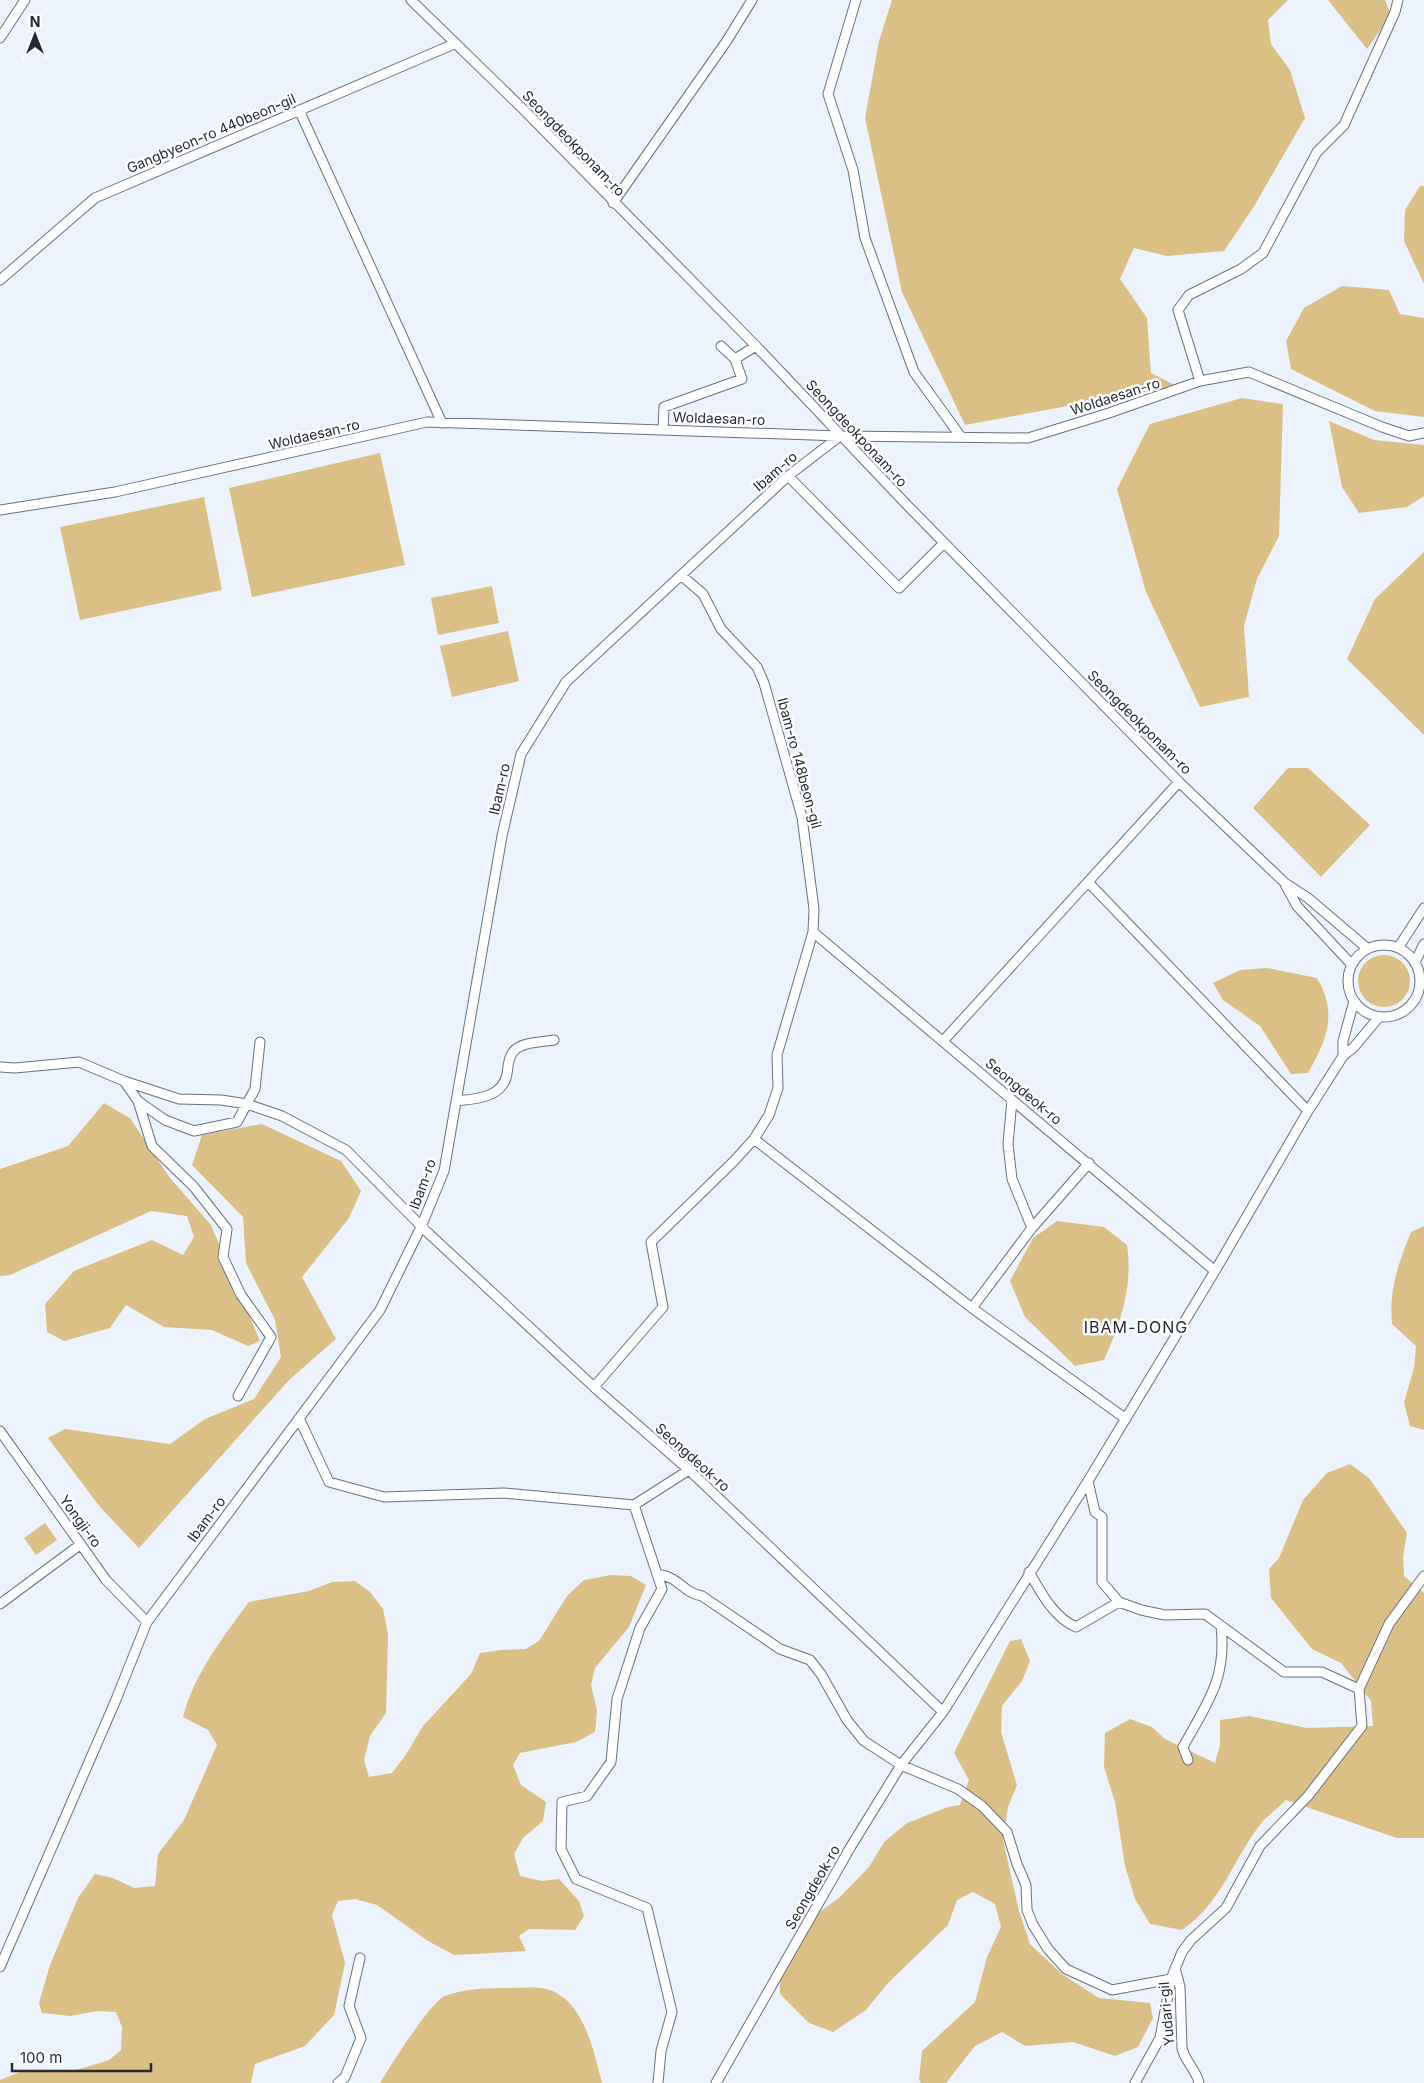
<svg xmlns="http://www.w3.org/2000/svg" width="1424" height="2083" font-family="Inter,sans-serif">
<style>
.green{fill:#dcbf85}
.lines{fill:none;stroke-linecap:round;stroke-linejoin:round}
.minor-casing{stroke:#647185;stroke-width:11}
.minor{stroke:#fff;stroke-width:9}
.labels{text-anchor:middle;dominant-baseline:central;stroke-width:5;stroke-linejoin:round;paint-order:stroke}
.street-label{font-size:14px;fill:#252b33;stroke:#fff}
.quarter-label{font-size:16px;letter-spacing:1px;fill:#252b33;stroke:#fff}
</style>
<rect width="100%" height="100%" fill="#edf3fc"/>
<!-- green -->
<path class="green" d="M892,0H1288L1268,20L1271,44L1290,70L1305,118L1253,208L1224,251L1167,256L1134,248L1120,279L1147,318L1151,373L1177,386L965,425L902,292L865,118L879,41Z
M1328,0H1385L1391,15L1367,49Z
M1420,186H1424V284L1404,241L1405,210Z
M1342,286L1389,290L1400,314L1424,318V417L1375,411L1291,369L1286,341L1304,308Z
M1242,398L1283,404L1279,536L1257,579L1244,626L1249,697L1200,707L1146,592L1117,489L1150,424Z
M1329,421L1374,440L1424,445V496L1407,507L1359,513L1342,487Z
M380,453L405,565L252,597L229,488Z
M204,497L222,590L80,620L60,527Z
M1424,552V735L1347,659L1375,599Z
M492,586L499,623L438,635L431,598Z
M508,631L519,681L452,697L440,646Z
M1288,768H1308L1370,825L1321,877L1253,808Z
M1358 981a26 26 0 1 1 52 0a26 26 0 1 1-52 0Z
M1267,968L1317,978C1338,1013 1327,1040 1308,1073L1291,1074L1260,1026L1223,1000L1213,983L1240,970Z
M104,1103L130,1118L170,1178L211,1225L260,1341L248,1346L212,1330L164,1327L126,1305L110,1328L64,1341L47,1332L45,1304L74,1271L152,1240L183,1255L194,1237L187,1216L151,1211L10,1275L0,1276V1169L68,1146Z
M262,1124L341,1161L361,1191L349,1218L302,1277L336,1339L289,1380L139,1548L100,1507L48,1438L65,1429L170,1444L205,1419L254,1399L281,1357L275,1320L246,1263L243,1217L192,1165L202,1135Z
M1057,1221L1104,1227L1127,1245C1133,1287 1121,1322 1104,1360L1075,1366L1025,1317L1010,1281L1033,1238Z
M1424,1226V1430L1410,1426L1404,1402L1414,1368L1416,1346L1392,1324C1389,1288 1398,1265 1411,1232Z
M1350,1464L1369,1478L1407,1533L1403,1557L1404,1576L1424,1593V1838H1397L1286,1800C1279,1807 1270,1814 1263,1821C1233,1858 1223,1902 1182,1930L1150,1924L1135,1899L1125,1866L1115,1802L1104,1767L1105,1733L1130,1719L1152,1727L1165,1739L1215,1763L1220,1745V1720L1249,1716L1307,1728L1373,1726L1371,1701L1341,1663L1312,1649L1271,1598L1269,1569L1279,1558L1303,1500L1327,1473Z
M45,1523L57,1540L36,1555L24,1538Z
M611,1575L631,1576L646,1585L629,1627L595,1668L591,1685L597,1710L595,1732L576,1742L520,1753L513,1765L521,1785L546,1802L543,1821L523,1838L514,1854L520,1876L542,1881L559,1879L579,1901L584,1916L575,1930L529,1929L519,1936L526,1951L454,1955L428,1941L377,1905L355,1899L338,1901L332,1915L345,1963L334,2015L305,2046L255,2064L251,2083H0V2080L23,2071H73L109,2060L121,2050L122,2027L116,2012L97,2011L70,2016L42,2013L39,2003L50,1965L78,1898L95,1874L113,1878L134,1888L155,1886L158,1854L184,1820L217,1745L208,1730L183,1717C194,1674 223,1637 249,1602L309,1591L332,1582L355,1581L370,1592L383,1609L388,1634L386,1713L370,1736L364,1760L369,1777L392,1773L405,1756L423,1726L471,1674L480,1653L501,1650L526,1649L539,1641L567,1596L584,1580Z
M1021,1639L1030,1661L1022,1681L1002,1706L1001,1732L1017,1785L1008,1807L1003,1840L1019,1911L1030,1944L1062,1974L1099,1998L1150,2003L1153,2018L1138,2047L1115,2056L1073,2042L1025,2046L1002,2032L975,2046L946,2083H921L919,2080L922,2051L975,2002L987,1957L1001,1927L995,1904L973,1892L957,1900L948,1925L888,1983L866,2010L833,2032L809,2023L780,1994V1961L809,1920L840,1897L869,1867L884,1842L907,1823L948,1807L960,1805L969,1780L954,1753L1010,1641Z
M510,1988C520,1988 531,1987 541,1988C583,1994 593,2049 602,2083H380C389,2068 431,2001 445,1996C466,1988 488,1988 510,1988Z"/>
<g class="lines">
<!-- minor casing -->
<g class="minor-casing">
<path id="minor" d="M411,0L524,110L756,346L907,505L1179,782L1285,883L1308,898L1368,949
M856,0L828,94L853,170L865,238L914,372L961,437
M0,38L25,0
M299,110L442,423
M613,203L726,42L752,0
M0,280L95,198L454,44
M735,359L756,346
M1200,381L1178,310L1189,295L1241,269L1263,253L1317,152L1344,125L1395,12L1398,0
M663,430L664,407L742,379L735,359L721,346
M788,476L899,588L944,543
M0,510L115,492L427,422L840,436L1028,438L1109,413L1200,381L1249,372L1382,427L1409,436L1424,433
M1089,883L1308,1111
M1285,884L1297,906L1352,965
M813,932L1215,1271
M1348 981a36 36 0 1 1 72 0a36 36 0 1 1-72 0Z
M1398,948L1424,908
M1415,962L1424,944
M944,1040L1179,782
M1343,1056V1041L1354,1001
M0,1067L15,1068L79,1062L124,1081L138,1101L165,1120L194,1131L237,1122L255,1089L260,1042
M124,1081L179,1099L221,1100L247,1104L282,1116L346,1150L426,1231L594,1387L689,1470L943,1712
M1012,1100L1008,1144L1012,1179L1032,1228
M138,1101L152,1146L194,1187L227,1229L223,1257L241,1295L271,1337L238,1396
M456,1101C475,1099 503,1098 507,1074C508,1067 508,1058 513,1052C520,1042 542,1042 554,1040
M754,1139L972,1308L1126,1419
M972,1308L1032,1228L1089,1163
M594,1387L663,1307L651,1242L734,1161L754,1139L769,1115L778,1088L777,1055L813,932L814,909L802,817L764,683L757,667L721,629L703,594L682,576
M299,1418L329,1482L384,1497L504,1493L634,1505L689,1470
M0,1431L106,1580L147,1622
M1088,1481L1095,1512L1102,1517V1582L1119,1602L1141,1610L1165,1615L1205,1614L1284,1672H1322L1359,1689
M634,1505L662,1589L640,1628L617,1699L611,1762L587,1796L562,1802L561,1849L576,1879L647,1908L672,2012L661,2051L658,2083
M1029,1572C1041,1592 1053,1617 1076,1627L1119,1602
M657,1574C682,1578 681,1592 702,1596L780,1649L810,1660L821,1674L847,1720L864,1741L901,1765L958,1789L982,1806L1007,1832L1017,1864L1026,1885L1027,1910L1033,1925L1048,1949L1066,1969L1112,1990L1171,1979
M0,1604L81,1544
M1188,1760L1183,1747C1207,1703 1227,1679 1221,1627
M0,1967L115,1702L147,1622L380,1310L421,1227L444,1171L502,836L521,754L566,682L788,476L840,436
M1175,1968L1180,1987L1182,2048C1185,2062 1196,2069 1199,2083
M338,2083L345,2077L361,2038L349,2006L360,1958
M716,2083L850,1848L901,1765L943,1712L1088,1481L1215,1271L1308,1111L1343,1056L1354,1047L1379,1017
M1135,2083L1160,2038L1171,1979L1182,1952L1191,1940L1226,1908L1260,1846L1308,1796L1362,1726L1359,1689L1389,1624L1424,1576"/>
</g>
<!-- minor -->
<use href="#minor" class="minor"/>
</g>
<g class="labels">
<!-- street labels -->
<g class="street-label">
<text transform="translate(211 133) rotate(-23)">Gangbyeon-ro 440beon-gil</text>
<text transform="translate(574 143) rotate(46)">Seongdeokponam-ro</text>
<text transform="translate(1115 396) rotate(-18)">Woldaesan-ro</text>
<text transform="translate(719 418) rotate(2)">Woldaesan-ro</text>
<text transform="translate(857 433) rotate(47)">Seongdeokponam-ro</text>
<text transform="translate(314 434) rotate(-13)">Woldaesan-ro</text>
<text transform="translate(775 471) rotate(-41)">Ibam-ro</text>
<text transform="translate(1140 722) rotate(45)">Seongdeokponam-ro</text>
<text transform="translate(800 763) rotate(75)">Ibam-ro 148beon-gil</text>
<text transform="translate(499 789) rotate(-77)">Ibam-ro</text>
<text transform="translate(1024 1091) rotate(40)">Seongdeok-ro</text>
<text transform="translate(422 1184) rotate(-70)">Ibam-ro</text>
<text transform="translate(693 1457) rotate(42)">Seongdeok-ro</text>
<text transform="translate(206 1519) rotate(-53)">Ibam-ro</text>
<text transform="translate(81 1521) rotate(54)">Yongji-ro</text>
<text transform="translate(812 1887) rotate(-60)">Seongdeok-ro</text>
<text transform="translate(1166 2014) rotate(-95)">Yudari-gil</text>
</g>
<!-- quarter labels -->
<g class="quarter-label">
<text x="1136" y="1327">IBAM-DONG</text>
</g>
</g>
<!-- north arrow -->
<g transform="translate(35 35)" stroke="#ffffff" stroke-width="4" paint-order="stroke">
<path d="M0-4L9 19L0 12L-9 19Z" fill="#252b33"/>
<text y="-8" font-size="14" font-weight="bold" text-anchor="middle" fill="#252b33">N</text>
</g>
<!-- scale -->
<path d="M12 2063v8h139v-8" fill="none" stroke="#252b33" stroke-width="2.5"/>
<text x="20" y="2063" font-size="15" fill="#252b33" stroke="#ffffff" stroke-width="4" paint-order="stroke">100 m</text>
</svg>
